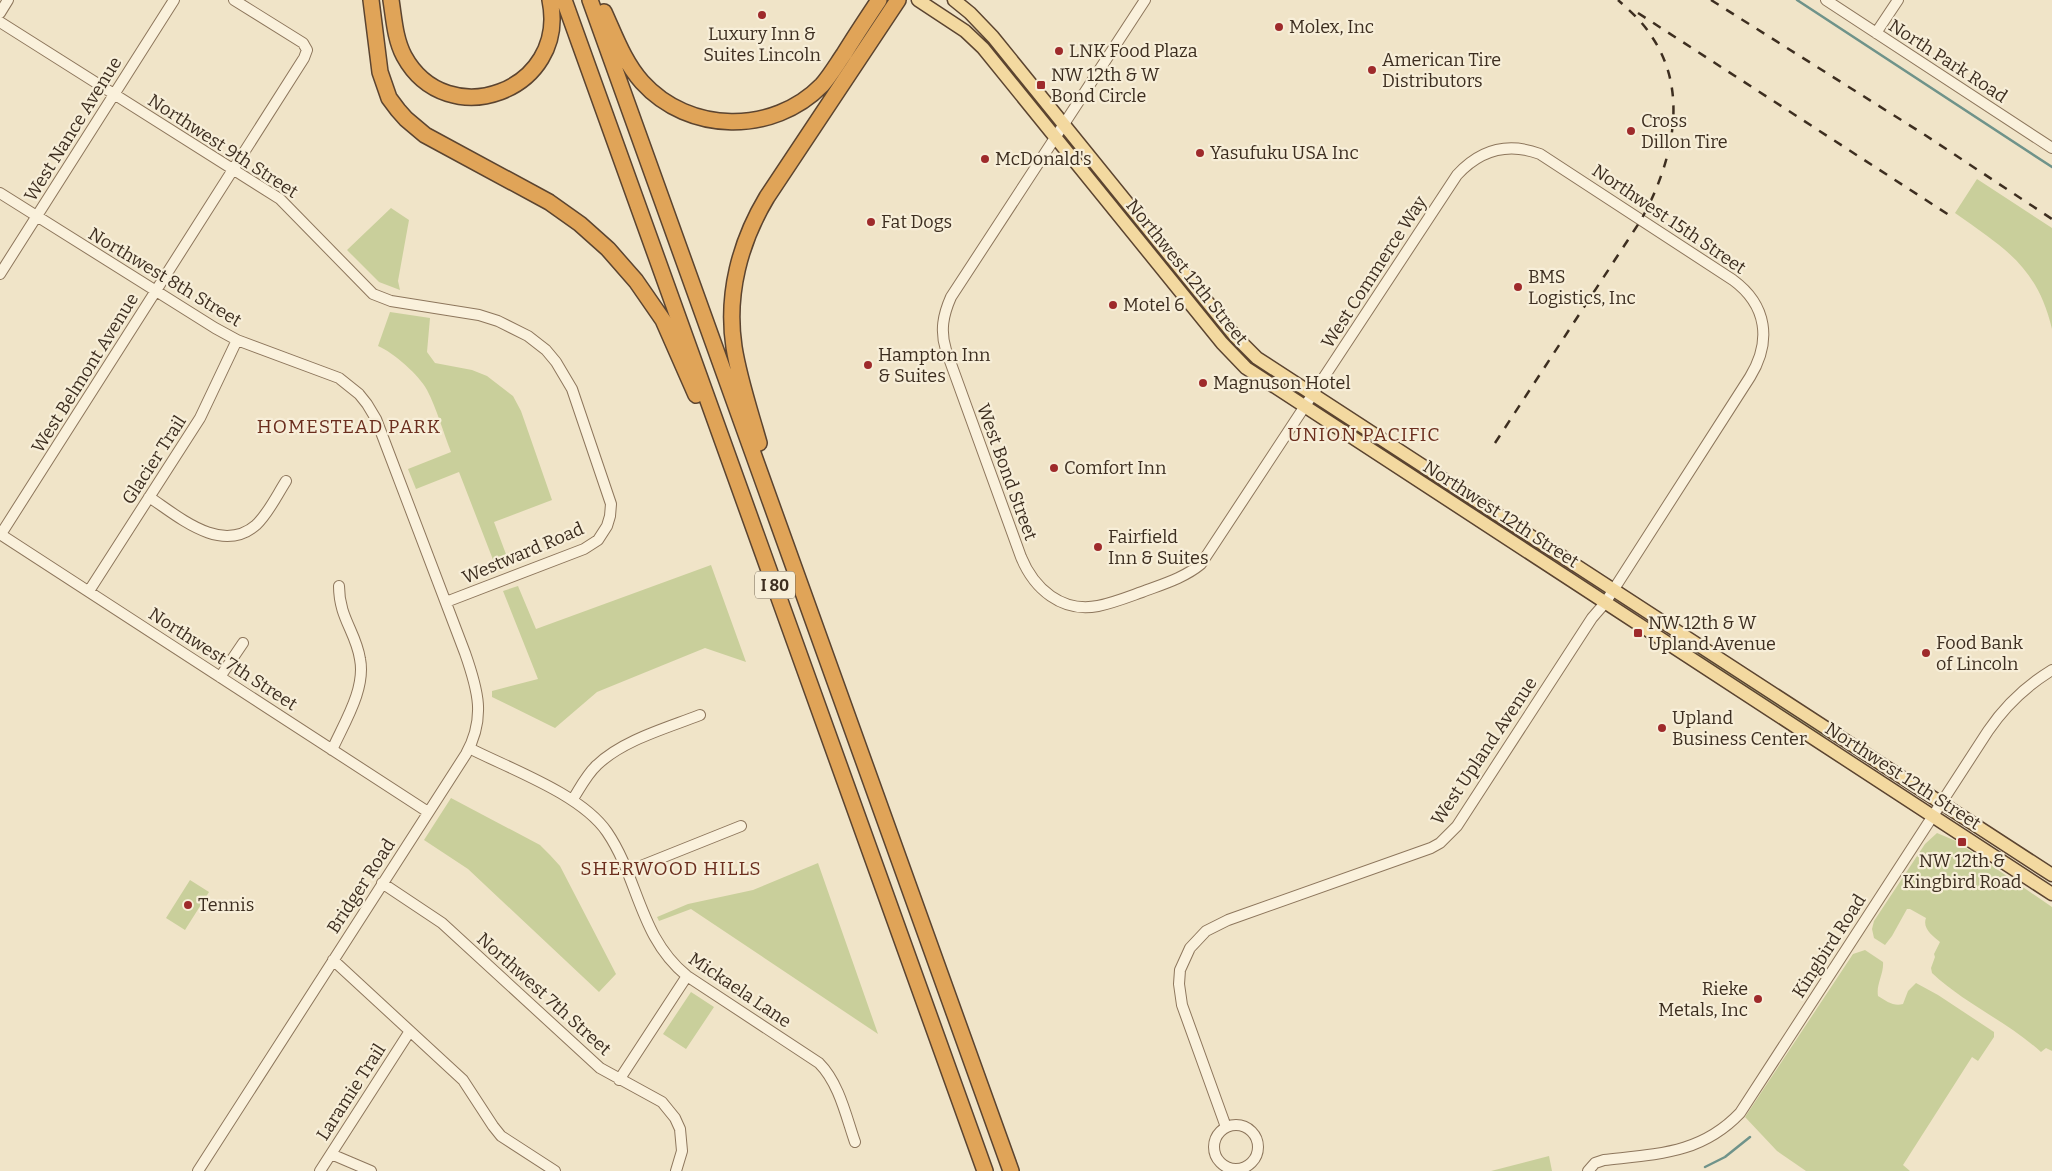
<svg xmlns="http://www.w3.org/2000/svg" width="2052" height="1171" font-family="Bitter,serif">
<style>
.green{fill:#c9cf9b}
.lines{fill:none;stroke-linecap:round;stroke-linejoin:round}
.stream{stroke:#6f938a;stroke-width:2.5}
.minor-casing{stroke:#8d765c;stroke-width:12}
.major-casing{stroke:#5b4430;stroke-width:15}
.highway-casing{stroke:#5b4430;stroke-width:18}
.minor{stroke:#faf1dc;stroke-width:10}
.major{stroke:#f3d9a0;stroke-width:12}
.highway{stroke:#e0a458;stroke-width:15}
.rail{stroke:#3d2e20;stroke-width:2.5;stroke-dasharray:9 9;stroke-linecap:butt}
.poi-dot{fill:#9e2a2b;stroke:#f7eed8;stroke-width:2}
.labels{text-anchor:middle;dominant-baseline:central;stroke-width:4.5;stroke-linejoin:round;paint-order:stroke}
.shield{fill:#f7eed8;stroke:#756857;stroke-width:1}
.shield-label{font-size:16px;font-weight:bold;fill:#3d2e20}
.poi-label{font-size:18px;fill:#3d2e20;stroke:#f7eed8;text-anchor:start}
.street-label{font-size:18px;fill:#3d2e20;stroke:#f7eed8}
.neighbourhood-label{font-size:19px;letter-spacing:1px;fill:#6b2e1e;stroke:#f7eed8}
</style>
<rect width="100%" height="100%" fill="#f0e4c8"/>
<!-- green -->
<path class="green" d="M1977,179L2052,228V329C2037,266 2004,248 1955,213Z
M391,208L409,220L398,281L400,290L379,282L347,250Z
M1124,211L1136,220L1213,317L1200,308L1122,212Z
M390,312L430,318L427,352L435,363L472,370L487,376L513,396L521,411L552,500L494,522L510,565L497,570L459,472L416,489L408,469L451,452C443,432 437,409 427,390C419,375 394,353 378,346Z
M1382,451L1408,463L1507,528L1506,529L1484,519Z
M711,565L746,662L705,648L597,692L555,728L492,697V691L538,679L503,591L518,586L536,629Z
M1685,647L1703,654L1827,735L1824,739Z
M451,798L540,845L550,855L560,866L616,974L599,992L468,869L424,840Z
M1937,833L1956,841L2052,907V1051L2046,1048L2041,1052C2008,1022 1965,1004 1932,973L1931,968L1935,957L1934,954L1940,942C1933,936 1922,929 1926,918L1910,909H1907L1892,936L1885,945L1874,938L1872,929L1874,921L1925,844Z
M818,863L878,1034L691,909L659,921L657,917L688,904L753,890Z
M190,880L209,892L185,930L166,918Z
M1865,950L1883,962C1884,974 1876,984 1878,996C1886,1001 1894,1007 1903,1004L1908,991L1916,983L1938,995L1994,1032V1037L1978,1061L1972,1057L1903,1165L1910,1171H1806L1777,1151L1745,1117L1853,954Z
M691,992L714,1007L686,1049L663,1034Z
M1549,1156L1552,1171H1491Z"/>
<g class="lines">
<!-- stream -->
<path class="stream" d="M1797,0L2052,167
M1705,1167L1725,1157L1750,1137"/>
<!-- minor casing -->
<g class="minor-casing">
<path id="minor" d="M1145,0L951,297C943,315 940,331 946,350L1021,557C1034,589 1062,613 1098,606C1113,603 1128,597 1142,592C1163,584 1184,578 1201,564L1457,175C1480,150 1508,142 1540,154L1733,280C1767,305 1772,341 1750,377L1605,603L1592,618L1457,826L1440,843L1431,848L1228,920L1206,931L1190,948L1180,970L1179,984L1182,1005L1226,1127
M1826,0L2052,148
M0,13L8,0
M0,22L280,199L373,294L391,301L479,315L498,321L528,336L546,350L556,362L572,389L611,504L610,516L607,526L598,540L584,549L446,602
M1876,33L1898,0
M0,193L215,328L237,340L339,378L359,394L367,404L376,419L465,653C478,690 486,718 466,754L198,1171
M0,274L174,0
M149,497C178,516 221,555 256,525C268,514 277,495 286,481
M0,534L428,812
M1,534L304,58L307,50L303,43L234,0
M89,591L200,418L237,340
M220,677L243,643
M469,748C510,769 581,794 607,832C639,879 639,937 687,976L819,1063C839,1083 846,1116 855,1142
M332,750C344,723 366,689 360,659C356,632 339,618 339,586
M573,799C580,788 587,774 597,765C623,740 667,728 700,715
M626,872L741,826
M382,883L442,923L600,1068L662,1102L675,1118L680,1129L682,1151L676,1171
M333,960L463,1080L493,1126L501,1136L555,1171
M619,1080L687,976
M1214 1147a22 22 0 1 1 44 0a22 22 0 1 1-44 0Z
M331,1154L371,1171
M320,1171L410,1031
M1588,1171L1595,1163L1604,1160C1657,1154 1701,1154 1740,1113L1988,731C2005,706 2026,686 2052,670"/>
</g>
<!-- major casing -->
<g class="major-casing">
<path id="major" d="M918,0L965,31L983,48L1222,343L1246,368L2052,894
M954,0L970,13L993,37L1235,336L1257,358L2052,875"/>
</g>
<!-- highway casing -->
<g class="highway-casing">
<path id="highway" d="M371,0L380,72L389,98L398,110L406,119L425,135L549,202L580,224L608,249L636,281L663,320L696,395
M391,0C394,19 395,39 404,56C447,135 569,91 550,0
M564,0L985,1171
M590,0L1011,1171
M604,12C615,36 624,62 642,82C689,134 773,135 822,85C830,76 837,64 844,54C855,36 867,18 879,0
M759,443C750,411 739,379 734,347C726,294 740,242 767,197L898,0"/>
</g>
<!-- minor -->
<use href="#minor" class="minor"/>
<!-- major -->
<use href="#major" class="major"/>
<!-- highway -->
<use href="#highway" class="highway"/>
<!-- rail -->
<path class="rail" d="M1711,0L1925,135L2052,219
M1638,13L1952,217
M1495,443L1641,220C1672,164 1690,93 1652,37C1643,22 1630,11 1618,0"/>
</g>
<!-- markers -->
<g class="poi-dot">
<circle cx="762" cy="15" r="5"/>
<circle cx="1279" cy="27" r="5"/>
<circle cx="1059" cy="51" r="5"/>
<circle cx="1372" cy="70" r="5"/>
<rect x="1036" y="80" width="10" height="10" rx="2.5"/>
<circle cx="1631" cy="131" r="5"/>
<circle cx="1200" cy="153" r="5"/>
<circle cx="985" cy="159" r="5"/>
<circle cx="871" cy="222" r="5"/>
<circle cx="1518" cy="287" r="5"/>
<circle cx="1113" cy="305" r="5"/>
<circle cx="868" cy="365" r="5"/>
<circle cx="1203" cy="383" r="5"/>
<circle cx="1054" cy="468" r="5"/>
<circle cx="1098" cy="547" r="5"/>
<rect x="1633" y="628" width="10" height="10" rx="2.5"/>
<circle cx="1926" cy="653" r="5"/>
<circle cx="1662" cy="728" r="5"/>
<rect x="1957" y="837" width="10" height="10" rx="2.5"/>
<circle cx="188" cy="905" r="5"/>
<circle cx="1758" cy="999" r="5"/>
</g>
<g class="labels">
<!-- shield labels -->
<rect class="shield" x="755" y="571.5" width="40" height="27" rx="4"/>
<g class="shield-label">
<text x="775" y="585">I 80</text>
</g>
<!-- poi labels -->
<g class="poi-label">
<text x="1289" y="27">Molex, Inc</text>
<text x="762" y="34" text-anchor="middle">Luxury Inn &amp;<tspan x="762" dy="21">Suites Lincoln</tspan></text>
<text x="1069" y="51">LNK Food Plaza</text>
<text x="1382" y="60">American Tire<tspan x="1382" dy="21">Distributors</tspan></text>
<text x="1051" y="75">NW 12th &amp; W<tspan x="1051" dy="21">Bond Circle</tspan></text>
<text x="1641" y="121">Cross<tspan x="1641" dy="21">Dillon Tire</tspan></text>
<text x="1210" y="153">Yasufuku USA Inc</text>
<text x="995" y="159">McDonald's</text>
<text x="881" y="222">Fat Dogs</text>
<text x="1528" y="277">BMS<tspan x="1528" dy="21">Logistics, Inc</tspan></text>
<text x="1123" y="305">Motel 6</text>
<text x="878" y="355">Hampton Inn<tspan x="878" dy="21">&amp; Suites</tspan></text>
<text x="1213" y="383">Magnuson Hotel</text>
<text x="1064" y="468">Comfort Inn</text>
<text x="1108" y="537">Fairfield<tspan x="1108" dy="21">Inn &amp; Suites</tspan></text>
<text x="1648" y="623">NW 12th &amp; W<tspan x="1648" dy="21">Upland Avenue</tspan></text>
<text x="1936" y="643">Food Bank<tspan x="1936" dy="21">of Lincoln</tspan></text>
<text x="1672" y="718">Upland<tspan x="1672" dy="21">Business Center</tspan></text>
<text x="1962" y="861" text-anchor="middle">NW 12th &amp;<tspan x="1962" dy="21">Kingbird Road</tspan></text>
<text x="198" y="905">Tennis</text>
<text x="1748" y="989" text-anchor="end">Rieke<tspan x="1748" dy="21">Metals, Inc</tspan></text>
</g>
<!-- street labels -->
<g class="street-label">
<text transform="translate(1948 61) rotate(33)">North Park Road</text>
<text transform="translate(73 129) rotate(-58)">West Nance Avenue</text>
<text transform="translate(223 146) rotate(33)">Northwest 9th Street</text>
<text transform="translate(1669 219) rotate(34)">Northwest 15th Street</text>
<text transform="translate(1187 272) rotate(51)">Northwest 12th Street</text>
<text transform="translate(1374 272) rotate(-57)">West Commerce Way</text>
<text transform="translate(165 277) rotate(31)">Northwest 8th Street</text>
<text transform="translate(85 373) rotate(-58)">West Belmont Avenue</text>
<text transform="translate(154 460) rotate(-57)">Glacier Trail</text>
<text transform="translate(1007 472) rotate(70)">West Bond Street</text>
<text transform="translate(1501 514) rotate(33)">Northwest 12th Street</text>
<text transform="translate(523 553) rotate(-23)">Westward Road</text>
<text transform="translate(223 659) rotate(33)">Northwest 7th Street</text>
<text transform="translate(1484 751) rotate(-56)">West Upland Avenue</text>
<text transform="translate(1903 776) rotate(33)">Northwest 12th Street</text>
<text transform="translate(361 886) rotate(-57)">Bridger Road</text>
<text transform="translate(1829 946) rotate(-57)">Kingbird Road</text>
<text transform="translate(740 990) rotate(34)">Mickaela Lane</text>
<text transform="translate(544 994) rotate(42)">Northwest 7th Street</text>
<text transform="translate(351 1092) rotate(-57)">Laramie Trail</text>
</g>
<!-- neighbourhood labels -->
<g class="neighbourhood-label">
<text x="349" y="426">HOMESTEAD PARK</text>
<text x="1364" y="434">UNION PACIFIC</text>
<text x="671" y="868">SHERWOOD HILLS</text>
</g>
</g>
</svg>
